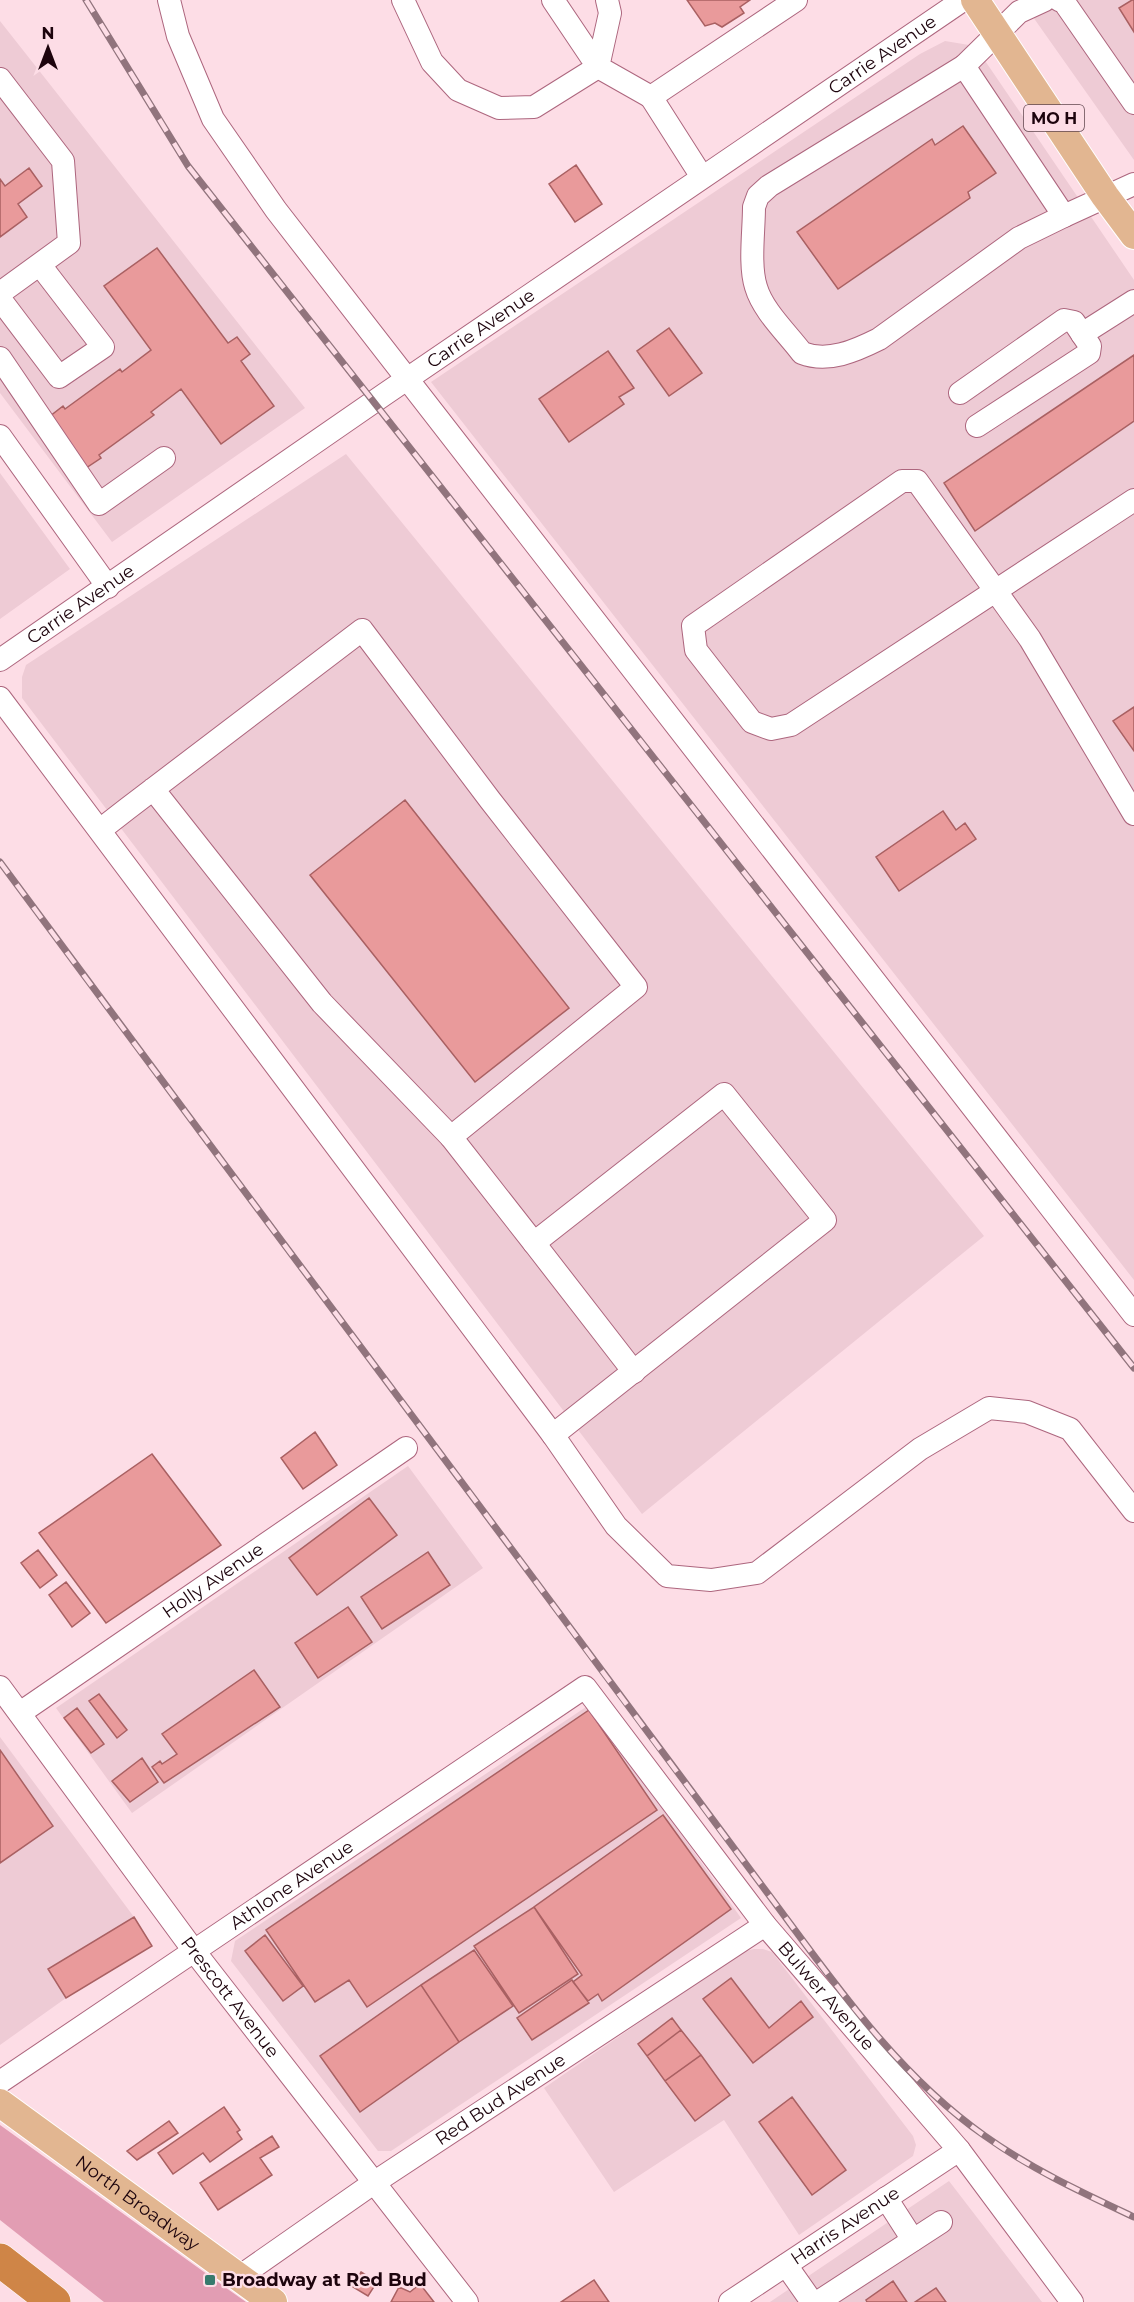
<svg xmlns="http://www.w3.org/2000/svg" width="1134" height="2302" font-family="Montserrat,sans-serif">
<style>
.built{fill:#eecbd5}
.green{fill:#e29db3}
.building{fill:#e99a9b;stroke:#a96062;stroke-width:1.5}
.lines{fill:none;stroke-linecap:round;stroke-linejoin:round}
.minor-casing{stroke:#ad667e;stroke-width:24}
.major-casing{stroke:#fff;stroke-width:30}
.highway-casing{stroke:#fff;stroke-width:34}
.minor{stroke:#fff;stroke-width:22}
.major{stroke:#e2b691;stroke-width:28}
.highway{stroke:#cf8547;stroke-width:33}
.rail-casing{stroke:#91747d;stroke-width:7}
.rail{stroke:#fddde6;stroke-width:4.5;stroke-dasharray:14;stroke-linecap:butt}
.poi-dot{fill:#377a6d;stroke:#fddde6;stroke-width:2}
.labels{text-anchor:middle;dominant-baseline:central;stroke-width:4.5;stroke-linejoin:round;paint-order:stroke}
.shield{fill:#fddde6;stroke:#60454e;stroke-width:1.5}
.shield-label{font-size:16px;font-weight:bold;fill:#1d040d}
.street-label{font-size:18px;fill:#1d040d;stroke:#fddde6}
.poi-label{font-size:18px;font-weight:bold;fill:#1d040d;stroke:#fddde6;text-anchor:start}
</style>
<rect width="100%" height="100%" fill="#fddde6"/>
<!-- built -->
<path class="built" d="M1021,0H1134V160Z
M0,21L305,408L112,542L0,393Z
M945,41L975,46L1134,280V1280L431,382L920,54Z
M346,454L984,1236L642,1514L22,698V677L26,665Z
M0,473L70,569L0,619Z
M408,1466L483,1568L132,1813L56,1708Z
M589,1705L741,1918L391,2151H378L231,1961L235,1941Z
M0,1737L134,1917L152,1946L66,1998L0,2045Z
M754,1949H763L772,1952L913,2136L916,2145L913,2156L799,2235L724,2120L614,2192L544,2088L742,1952Z
M949,2181L1042,2302H770Z"/>
<!-- green -->
<path class="green" d="M0,2125L229,2290L246,2302H104L0,2220Z"/>
<!-- building -->
<path class="building" d="M687,0H750L740,7L744,13L722,27L715,23L705,26Z
M1132,0H1134V32L1119,8Z
M963,126L996,173L968,192L970,198L838,289L797,232L932,139L935,145Z
M576,165L602,204L575,222L549,184Z
M29,168L42,186L18,204L27,217L0,237V179L5,186Z
M157,248L228,343L237,337L250,354L241,361L274,406L221,444L181,389L151,412L154,415L99,455L101,458L86,468L49,417L63,406L65,409L120,369L122,372L151,350L104,286Z
M669,328L702,373L669,396L637,351Z
M608,351L634,388L619,397L624,404L569,442L539,399Z
M1134,355V421L975,531L944,483Z
M1134,707V751L1113,721Z
M405,800L569,1008L475,1082L310,875Z
M943,811L956,830L965,823L976,839L899,891L876,857Z
M315,1432L337,1465L303,1489L281,1458Z
M152,1454L221,1545L106,1623L39,1533Z
M369,1498L397,1535L317,1595L289,1558Z
M38,1550L57,1575L40,1588L21,1563Z
M428,1552L450,1585L382,1629L361,1597Z
M66,1582L90,1613L72,1627L49,1595Z
M348,1607L372,1642L318,1678L295,1643Z
M254,1670L280,1707L164,1783L152,1767L160,1761L162,1764L177,1754L162,1734Z
M99,1694L127,1730L117,1738L89,1701Z
M77,1708L104,1744L91,1753L64,1718Z
M589,1710L657,1810L367,2007L349,1980L315,2002L266,1930Z
M0,1750L53,1826L0,1863Z
M142,1758L158,1782L130,1802L112,1781Z
M663,1815L731,1909L602,2001L598,1994L588,2001L573,1982L582,1975L534,1907Z
M534,1907L578,1974L519,2013L474,1946Z
M134,1917L152,1946L66,1998L48,1969Z
M265,1935L303,1986L283,2001L245,1951Z
M474,1950L513,2006L459,2042L421,1985Z
M731,1978L769,2028L801,2001L813,2017L753,2063L703,1999Z
M572,1980L589,2003L532,2040L517,2018Z
M421,1985L459,2042L360,2112L320,2056Z
M672,2018L681,2030L647,2056L638,2044Z
M681,2030L701,2055L665,2081L647,2056Z
M701,2055L730,2095L695,2121L665,2081Z
M792,2097L846,2170L812,2195L759,2122Z
M224,2107L240,2130L237,2132L242,2139L210,2162L203,2153L173,2174L158,2153Z
M169,2121L178,2133L137,2160L127,2151Z
M272,2136L279,2147L260,2158L272,2175L218,2210L200,2183Z
M361,2272L377,2282L368,2296L353,2287Z
M594,2280L609,2302H561Z
M893,2281L907,2302H867L866,2300Z
M420,2284L434,2302H391L399,2287L410,2292Z
M936,2288L946,2302H915Z"/>
<g class="lines">
<!-- minor casing -->
<g class="minor-casing">
<g id="minor">
<path d="M169,0L178,36L213,119L276,210L1134,1315"/>
<path d="M403,0L432,62L458,90L499,108L534,107L598,67L553,0"/>
<path d="M607,0L610,13L598,67L651,97"/>
<path d="M1045,0L1019,12L964,66L1064,216L1134,184"/>
<path d="M1059,0L1064,2L1134,103"/>
<path d="M964,66L769,186L758,196L754,207C754,231 749,265 756,287C763,311 787,333 802,353C828,363 855,351 879,339L1019,238L1064,216"/>
<path d="M0,79L63,161L69,243L0,293"/>
<path d="M702,177L651,97L796,0"/>
<path d="M0,299L59,377L103,347L40,265"/>
<path d="M1082,334L1134,301"/>
<path d="M0,358L99,504L164,458"/>
<path d="M960,393L1064,320L1074,322L1090,346L1089,353L977,426"/>
<path d="M0,436L108,587"/>
<path d="M1134,500L791,725L771,729L752,722L696,650L693,626L902,481H917L1030,639L1134,814"/>
<path id="s1" d="M0,660L385,394L963,0"/>
<path d="M0,698L553,1435L616,1526L667,1576L711,1580L757,1573L920,1449L989,1408L1027,1412L1070,1429L1134,1511"/>
<path d="M100,830L127,809L362,630L490,800L636,987L451,1137L322,1003L153,789"/>
<path d="M451,1137L534,1243L724,1094L825,1220L553,1435"/>
<path d="M534,1243L634,1372"/>
<path id="s2" d="M0,1687L194,1951L467,2302"/>
<path id="s3" d="M20,1713L406,1448"/>
<path id="s4" d="M0,2082L585,1687L765,1925L959,2150L1072,2302"/>
<path d="M886,2198L913,2240"/>
<path d="M786,2265L812,2302"/>
<path id="s5" d="M239,2277L375,2182L765,1925"/>
<path id="s6" d="M730,2302L959,2150"/>
<path d="M818,2302L941,2222"/>
</g>
</g>
<!-- major casing -->
<g class="major-casing">
<g id="major">
<path d="M975,0L1105,196L1134,235"/>
<path id="s7" d="M0,2103L273,2302"/>
</g>
</g>
<!-- highway casing -->
<g class="highway-casing">
<path id="highway" d="M0,2260L54,2302"/>
</g>
<!-- minor -->
<use href="#minor" class="minor"/>
<!-- major -->
<use href="#major" class="major"/>
<!-- highway -->
<use href="#highway" class="highway"/>
<!-- rail casing -->
<g class="rail-casing">
<path id="rail" d="M86,0L188,166L1134,1368
M0,862C172,1095 346,1327 519,1559C599,1667 679,1775 760,1883C827,1972 892,2071 985,2136C1031,2169 1083,2193 1134,2217"/>
</g>
<!-- rail -->
<use href="#rail" class="rail"/>
</g>
<!-- markers -->
<rect class="poi-dot" x="204" y="2274" width="12" height="12" rx="3"/>
<g class="labels">
<!-- shield labels -->
<rect class="shield" x="1024" y="105" width="60" height="26" rx="4.5"/>
<g class="shield-label">
<text x="1054" y="118">MO H</text>
</g>
<!-- street labels -->
<g class="street-label">
<text stroke="none"><textPath href="#s1" startOffset="1070">Carrie Avenue</textPath></text>
<text stroke="none"><textPath href="#s1" startOffset="584">Carrie Avenue</textPath></text>
<text stroke="none"><textPath href="#s1" startOffset="98">Carrie Avenue</textPath></text>
<text stroke="none"><textPath href="#s3" startOffset="234">Holly Avenue</textPath></text>
<text stroke="none"><textPath href="#s4" startOffset="352">Athlone Avenue</textPath></text>
<text stroke="none"><textPath href="#s4" startOffset="1098">Bulwer Avenue</textPath></text>
<text stroke="none"><textPath href="#s2" startOffset="386">Prescott Avenue</textPath></text>
<text stroke="none"><textPath href="#s5" startOffset="316">Red Bud Avenue</textPath></text>
<text stroke="none"><textPath href="#s7" startOffset="170">North Broadway</textPath></text>
<text stroke="none"><textPath href="#s6" startOffset="138">Harris Avenue</textPath></text>
</g>
<!-- poi labels -->
<g class="poi-label">
<text x="222" y="2280">Broadway at Red Bud</text>
</g>
</g>
<!-- north arrow -->
<g transform="translate(48 48)" stroke="#fddde6" stroke-width="4.5" paint-order="stroke">
<path d="M0-4.5L10 22L0 15L-10 22Z" fill="#1d040d"/>
<text y="-9" font-size="16" font-weight="bold" text-anchor="middle" fill="#1d040d">N</text>
</g>
</svg>
